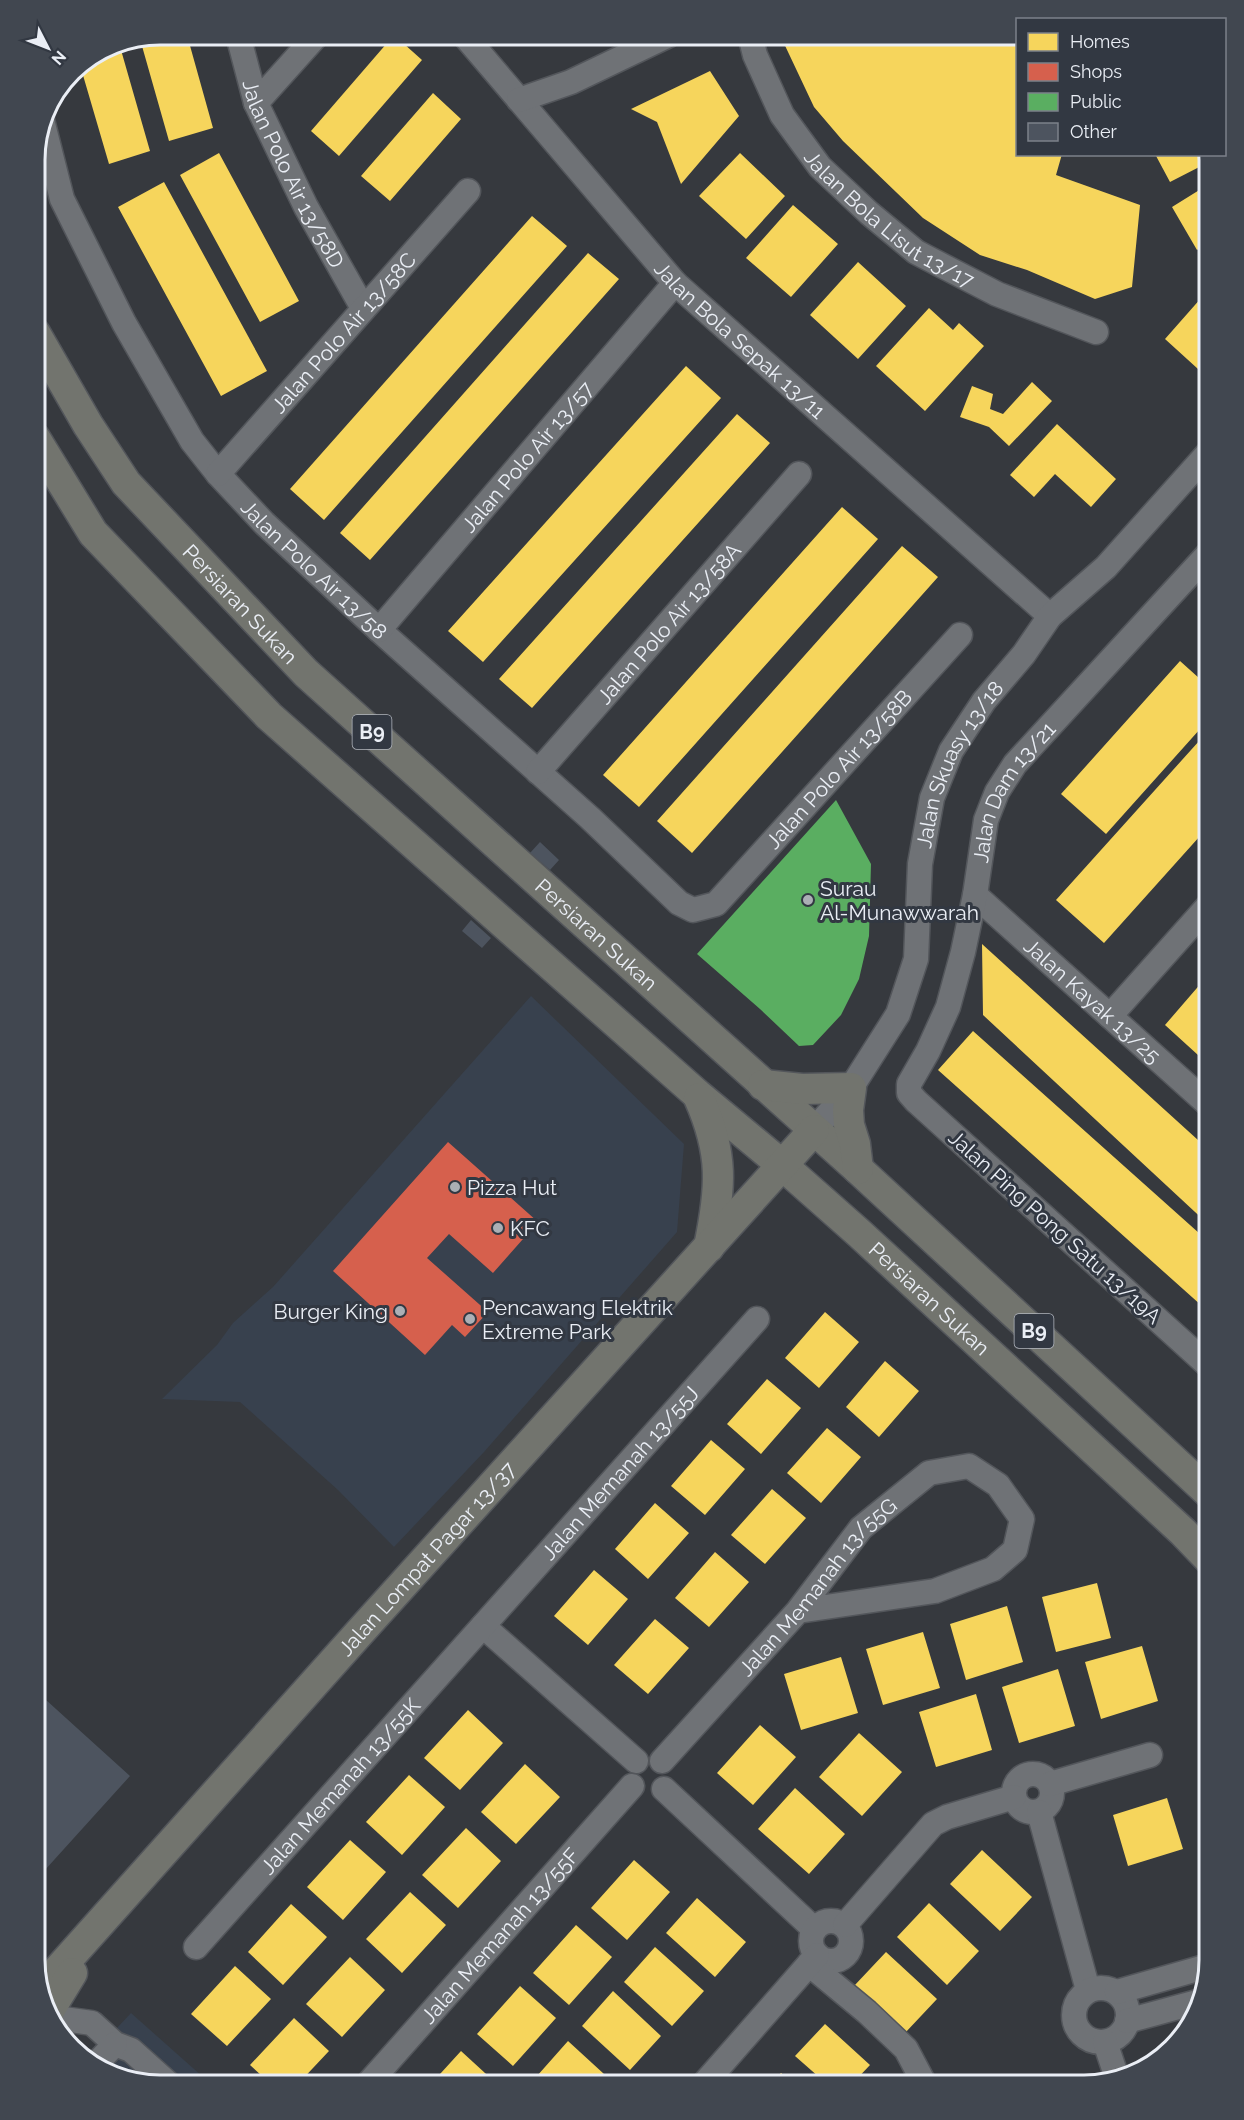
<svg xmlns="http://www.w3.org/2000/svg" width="1244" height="2120" font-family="Raleway,sans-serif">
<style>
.built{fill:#38414e}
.homes{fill:#f6d55c}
.shops{fill:#d6604d}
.public{fill:#5aae61}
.building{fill:#4d545f}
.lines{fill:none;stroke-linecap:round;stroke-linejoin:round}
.minor-casing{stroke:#53565b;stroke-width:27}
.major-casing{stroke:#53565b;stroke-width:33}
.minor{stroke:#6f7276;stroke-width:24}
.major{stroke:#72746e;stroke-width:30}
.poi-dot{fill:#abafb5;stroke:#323842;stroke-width:2}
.labels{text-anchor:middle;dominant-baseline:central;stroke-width:6;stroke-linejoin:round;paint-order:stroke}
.shield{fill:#323842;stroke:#b3b7bf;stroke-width:1.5}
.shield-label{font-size:20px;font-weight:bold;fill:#eaeef5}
.street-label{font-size:21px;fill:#eaeef5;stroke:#323842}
.poi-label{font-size:21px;fill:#eaeef5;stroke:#323842;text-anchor:start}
.rim{fill:none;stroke:#eaeef5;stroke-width:3}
</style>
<rect width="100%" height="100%" fill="#36393e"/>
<!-- built -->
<path class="built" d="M531,996L684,1144L677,1232L484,1452L394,1547L338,1490L240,1402L162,1399L217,1345L233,1323L273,1287Z
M131,2013L212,2085H153L91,2064L87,2060Z"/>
<!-- homes -->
<path class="homes" d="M160,34L187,35L213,128L169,141L140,39Z
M394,35L422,60L339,156L311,131Z
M780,35H1009L1017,48V154H1062L1056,175L1140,205L1132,287L1095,299L1027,270L980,255L923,218L843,141L814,107Z
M119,43L150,151L109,164L80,65L113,44Z
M710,71L739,116L681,184L657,122L631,109Z
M433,93L461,119L390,201L361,176Z
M219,153L299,301L260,322L180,175Z
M740,153L785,196L746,239L699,196Z
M1155,154H1208L1209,162L1170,182Z
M164,182L267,371L221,396L118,207Z
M1209,184V205L1204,208L1209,218V242L1197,250L1172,207Z
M793,205L838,244L791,297L746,258Z
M532,216L567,246L324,520L290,489Z
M588,253L619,279L370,560L340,533Z
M858,262L906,306L858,359L810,315Z
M1202,297L1209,303V379L1165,339Z
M929,308L953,330L959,323L984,346L925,411L876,366Z
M686,366L721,398L483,662L448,631Z
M1032,382L1052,401L1009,446L989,427L960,417L972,386L993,394L990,409L1003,414Z
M737,414L770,443L532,708L499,679Z
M1057,424L1116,479L1091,507L1055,474L1034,497L1010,475Z
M842,507L878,539L639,807L603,775Z
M902,546L938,577L692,853L657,821Z
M1209,630V648L1200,640Z
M1180,661L1209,687V719L1106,834L1061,794Z
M1209,730V826L1104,943L1056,900Z
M982,944L1209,1150V1225L983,1015Z
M1209,974V1065L1165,1025Z
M973,1031L1209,1242V1297L1202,1306L938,1070Z
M825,1312L859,1342L819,1388L785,1358Z
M885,1361L919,1391L879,1437L846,1407Z
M767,1379L801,1408L761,1454L727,1424Z
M827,1428L861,1457L821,1503L787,1473Z
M711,1440L745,1469L705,1515L671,1486Z
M772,1489L806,1518L765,1564L731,1535Z
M655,1503L689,1533L648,1579L615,1549Z
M715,1552L749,1582L709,1627L675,1598Z
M594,1570L628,1599L588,1645L554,1616Z
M1097,1583L1111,1638L1056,1652L1042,1597Z
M1007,1606L1023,1662L966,1680L950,1624Z
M655,1619L689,1648L648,1694L614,1665Z
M923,1632L940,1688L883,1705L866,1649Z
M1142,1646L1158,1701L1101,1719L1085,1662Z
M841,1657L858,1713L801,1730L784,1674Z
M1058,1669L1075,1726L1019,1743L1002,1687Z
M976,1694L992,1750L936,1767L919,1712Z
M468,1710L503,1743L460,1790L424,1758Z
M760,1725L796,1757L753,1805L717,1773Z
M859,1733L902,1772L862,1816L819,1777Z
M525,1764L560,1797L516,1844L481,1812Z
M1209,1771V1816L1198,1774Z
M409,1775L445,1807L402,1855L366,1822Z
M795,1788L845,1834L809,1874L758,1829Z
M1167,1798L1183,1849L1128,1866L1113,1815Z
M466,1828L501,1861L458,1908L422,1875Z
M350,1840L386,1872L343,1920L307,1887Z
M982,1850L1032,1897L1000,1931L950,1884Z
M634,1860L670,1892L627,1940L591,1908Z
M410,1892L446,1925L402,1973L366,1939Z
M697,1898L746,1942L715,1977L666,1933Z
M929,1903L979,1951L947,1985L897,1937Z
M291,1904L327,1937L283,1985L248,1952Z
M576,1925L612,1957L569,2005L533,1973Z
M655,1947L704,1991L672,2026L624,1982Z
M886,1952L937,1999L905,2033L854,1986Z
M350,1957L385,1990L342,2037L306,2004Z
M235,1966L271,1999L227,2046L191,2014Z
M520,1986L556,2018L513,2066L477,2034Z
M613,1991L661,2036L630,2070L582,2026Z
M294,2018L329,2051L297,2085H272L250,2065Z
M825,2024L870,2065L851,2085H828L795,2056Z
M568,2041L616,2085H547L537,2076Z
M461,2051L497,2084L495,2085H430Z
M781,2073L795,2085H770Z"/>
<!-- shops -->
<path class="shops" d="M448,1142L538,1222L493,1273L449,1234L427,1258L488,1312L465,1337L452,1325L425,1355L333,1271Z"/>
<!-- public -->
<path class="public" d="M836,800L871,864L869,936L859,979L841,1015L813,1045L799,1046L760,1009L697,954Z"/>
<!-- building -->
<path class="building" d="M540,842L559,860L550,870L530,853Z
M471,920L491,938L482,948L462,931Z
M35,1690L130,1776L35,1881Z"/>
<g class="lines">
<!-- minor casing -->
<g class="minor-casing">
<g id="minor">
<path id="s1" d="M238,35L256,103L306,207L363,308"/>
<path id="s2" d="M464,35L675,283L1050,616"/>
<path id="s3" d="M750,35L755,55L782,115L820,167L869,213L916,252L997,294L1096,332"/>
<path d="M519,100L571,82L669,35"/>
<path d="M256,103L317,35"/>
<path id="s4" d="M42,120L62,199L124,323L192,441L218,474L264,523L379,630L590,818L679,903L693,910L716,904L960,635"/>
<path id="s5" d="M218,474L468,191"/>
<path id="s6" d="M379,630L675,283"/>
<path id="s7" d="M538,772L799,474"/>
<path id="s8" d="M975,895L1209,1105"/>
<path d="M1110,1016L1209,905"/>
<path id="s9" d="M814,1130L851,1088L898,1014L916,959L920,864L932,798L951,751L984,701L1024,654L1050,616L1106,567L1209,452"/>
<path id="s10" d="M1209,1366L916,1101L909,1093V1084L928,1051L948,1007L963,952L975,895L986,820L997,792L1015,764L1209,553"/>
<path d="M483,1626L636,1761"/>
<path id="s11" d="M662,1761L798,1611L861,1528L929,1473L969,1466L998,1485L1022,1519L1015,1550L993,1569L935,1591L798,1611"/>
<circle cx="1033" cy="1793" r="19"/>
<path d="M1050,1784L1150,1755"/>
<path d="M664,1789L814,1929"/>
<path d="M1039,1812L1088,1990"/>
<circle cx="831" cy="1941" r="20"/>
<path d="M845,1925L933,1824L947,1817L1014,1797"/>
<path id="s12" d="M196,1947L757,1319"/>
<path d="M809,1964L867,2012L906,2049L925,2085"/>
<circle cx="1101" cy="2015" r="27"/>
<path d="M1117,1992L1208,1966"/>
<path d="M49,2017L92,2023L115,2044L131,2050L170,2085"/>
<path d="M1127,2021L1197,2002"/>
<path d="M1105,2042L1117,2078"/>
<path d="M94,2066L115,2044"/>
<path id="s13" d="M367,2085L632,1786"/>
<path d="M703,2085L817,1955"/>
</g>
</g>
<!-- major casing -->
<g class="major-casing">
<g id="major">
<path id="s14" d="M35,333L88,425L126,483L306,673L858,1169L1209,1493"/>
<path id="s15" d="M35,438L93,533L269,716L698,1095L782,1165L860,1234L1183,1532L1209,1559"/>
<path d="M763,1085L802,1089L851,1088L848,1110L849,1125L855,1144L858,1169"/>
<path d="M699,1098C724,1154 721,1188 709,1247"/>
<path id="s16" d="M41,1989L360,1632L814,1130"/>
<path d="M47,2014L72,1973"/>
</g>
</g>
<!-- minor -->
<use href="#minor" class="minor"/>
<!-- major -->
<use href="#major" class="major"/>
</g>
<!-- markers -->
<g class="poi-dot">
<circle cx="808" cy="900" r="6"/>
<circle cx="455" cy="1187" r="6"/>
<circle cx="498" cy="1228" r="6"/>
<circle cx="400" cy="1311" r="6"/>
<circle cx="470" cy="1319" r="6"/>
</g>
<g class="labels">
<!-- shield labels -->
<g class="shield">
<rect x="352.5" y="715" width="39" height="34" rx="4.5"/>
<rect x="1014.5" y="1314" width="39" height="34" rx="4.5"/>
</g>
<g class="shield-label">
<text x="372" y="732">B9</text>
<text x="1034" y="1331">B9</text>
</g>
<!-- street labels -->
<g class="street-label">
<text stroke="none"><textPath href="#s1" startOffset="150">Jalan Polo Air 13/58D</textPath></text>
<text stroke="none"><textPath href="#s3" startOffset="238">Jalan Bola Lisut 13/17</textPath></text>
<text stroke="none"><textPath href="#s5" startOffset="189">Jalan Polo Air 13/58C</textPath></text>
<text stroke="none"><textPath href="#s2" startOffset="412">Jalan Bola Sepak 13/11</textPath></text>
<text stroke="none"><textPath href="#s6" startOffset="228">Jalan Polo Air 13/57</textPath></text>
<text stroke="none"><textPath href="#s4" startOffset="534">Jalan Polo Air 13/58</textPath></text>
<text stroke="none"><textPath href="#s14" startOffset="342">Persiaran Sukan</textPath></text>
<text stroke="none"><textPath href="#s7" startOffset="198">Jalan Polo Air 13/58A</textPath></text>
<text stroke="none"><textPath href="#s9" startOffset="405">Jalan Skuasy 13/18</textPath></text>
<text stroke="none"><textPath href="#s4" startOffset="1250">Jalan Polo Air 13/58B</textPath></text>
<text stroke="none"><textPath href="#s10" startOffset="729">Jalan Dam 13/21</textPath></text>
<text stroke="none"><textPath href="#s14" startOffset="828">Persiaran Sukan</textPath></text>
<text stroke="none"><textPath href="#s8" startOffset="158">Jalan Kayak 13/25</textPath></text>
<text transform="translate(1055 1227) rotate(42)">Jalan Ping Pong Satu 13/19A</text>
<text stroke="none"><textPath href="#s15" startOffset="1246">Persiaran Sukan</textPath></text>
<text stroke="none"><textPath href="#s12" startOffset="636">Jalan Memanah 13/55J</textPath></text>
<text stroke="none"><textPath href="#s16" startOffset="578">Jalan Lompat Pagar 13/37</textPath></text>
<text stroke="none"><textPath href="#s11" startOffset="234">Jalan Memanah 13/55G</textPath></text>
<text stroke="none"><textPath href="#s12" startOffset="216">Jalan Memanah 13/55K</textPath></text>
<text stroke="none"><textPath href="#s13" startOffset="200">Jalan Memanah 13/55F</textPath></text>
</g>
<!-- poi labels -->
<g class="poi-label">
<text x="820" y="888">Surau<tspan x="820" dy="24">Al-Munawwarah</tspan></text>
<text x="467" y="1187">Pizza Hut</text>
<text x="510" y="1228">KFC</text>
<text x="482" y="1307">Pencawang Elektrik<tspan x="482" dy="24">Extreme Park</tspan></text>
<text x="388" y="1311" text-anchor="end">Burger King</text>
</g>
</g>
<!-- crop -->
<path d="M0 0H1244V2120H0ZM160 45H1084A115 115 0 0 1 1199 160V1960A115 115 0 0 1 1084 2075H160A115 115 0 0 1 45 1960V160A115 115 0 0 1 160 45Z" fill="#414750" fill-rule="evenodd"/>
<path class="rim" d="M160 45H1084A115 115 0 0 1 1199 160V1960A115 115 0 0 1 1084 2075H160A115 115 0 0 1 45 1960V160A115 115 0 0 1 160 45Z"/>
<!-- legend -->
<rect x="1016" y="18" width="210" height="138" fill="#323842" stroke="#7c818a" stroke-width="1.5"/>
<rect x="1028" y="33" width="30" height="18" fill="#f6d55c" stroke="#7c818a" stroke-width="1.5"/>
<text x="1070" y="48" font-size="18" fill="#eaeef5">Homes</text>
<rect x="1028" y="63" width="30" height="18" fill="#d6604d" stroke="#7c818a" stroke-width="1.5"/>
<text x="1070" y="78" font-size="18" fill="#eaeef5">Shops</text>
<rect x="1028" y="93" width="30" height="18" fill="#5aae61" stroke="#7c818a" stroke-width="1.5"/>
<text x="1070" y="108" font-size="18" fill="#eaeef5">Public</text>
<rect x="1028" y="123" width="30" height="18" fill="#4d545f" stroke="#7c818a" stroke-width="1.5"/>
<text x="1070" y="138" font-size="18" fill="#eaeef5">Other</text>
<!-- north arrow -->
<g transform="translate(48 48) rotate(132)" stroke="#323842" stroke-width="4.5" paint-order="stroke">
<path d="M0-4.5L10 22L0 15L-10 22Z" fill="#eaeef5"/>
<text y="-9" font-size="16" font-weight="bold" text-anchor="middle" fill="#eaeef5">N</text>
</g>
</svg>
